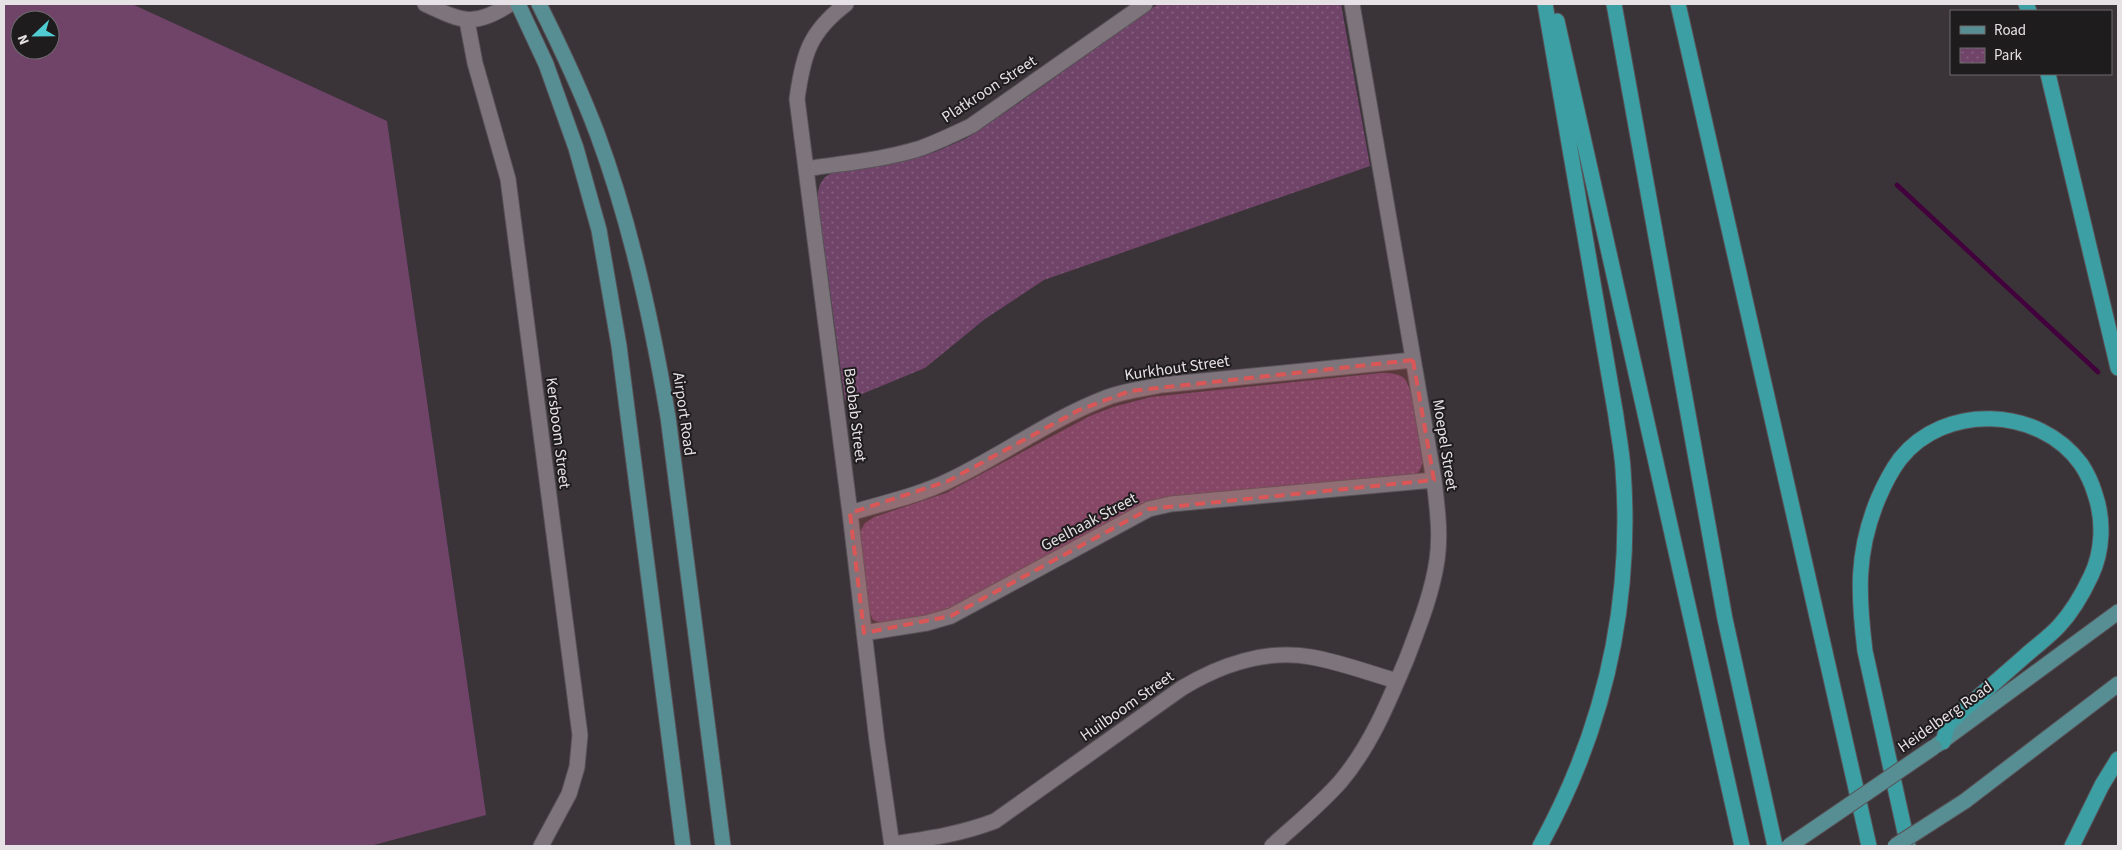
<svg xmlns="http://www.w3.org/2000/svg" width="2122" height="850" font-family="'Source Sans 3',sans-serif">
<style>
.grass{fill:#704469;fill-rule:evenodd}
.park{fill:url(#park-dots)}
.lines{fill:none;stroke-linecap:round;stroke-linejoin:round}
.stream{stroke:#42003c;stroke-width:4.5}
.minor-casing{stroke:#585257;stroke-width:17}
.major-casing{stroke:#585257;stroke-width:17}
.highway-casing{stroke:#585257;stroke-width:17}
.minor{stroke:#7d757b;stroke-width:15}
.major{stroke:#568e93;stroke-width:15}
.highway{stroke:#3c9fa3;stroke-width:15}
.major-bridge-casing{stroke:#585257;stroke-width:17;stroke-linecap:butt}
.major-bridge{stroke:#568e93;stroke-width:15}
.marked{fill:#da5657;fill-opacity:0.2;stroke:#da5657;stroke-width:4;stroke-dasharray:10 6;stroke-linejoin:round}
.labels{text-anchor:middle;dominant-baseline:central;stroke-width:4;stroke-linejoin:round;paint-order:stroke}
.street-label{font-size:16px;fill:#e6e1e5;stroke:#1f1c1e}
</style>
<defs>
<pattern id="park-dots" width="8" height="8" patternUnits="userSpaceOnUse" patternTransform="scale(1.25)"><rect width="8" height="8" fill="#704469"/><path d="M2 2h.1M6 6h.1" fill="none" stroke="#845f7e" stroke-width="1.8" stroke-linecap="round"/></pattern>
</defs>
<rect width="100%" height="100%" fill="#3a3338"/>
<!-- grass -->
<path class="grass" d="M4,4H132L387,121L486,815L370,846H4ZM20,20H50V50H20Z"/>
<!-- park -->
<path class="park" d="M1158,4H1341L1370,166L1044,280L985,319L925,368L845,401L817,196L820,184L825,177L836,170L901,162L935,152L967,138L1006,112Z
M1381,373C1389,373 1397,373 1404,378C1412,385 1425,448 1423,460C1422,468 1419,472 1414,477L1169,499L964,606C943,612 891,630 873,620L869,611L860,532L865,523L874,517L946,493L1090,416L1113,407L1151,397Z"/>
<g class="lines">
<!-- stream -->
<path class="stream" d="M1897,185L2098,372"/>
<!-- minor casing -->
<g class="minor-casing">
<path id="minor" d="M425,4C461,21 474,28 510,4
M846,4C809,32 803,55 797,99L850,513L877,741L892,846
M467,21L475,63L508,179L580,735L577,767L569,794L541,846
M806,169C843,163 882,160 918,149C936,143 954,134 971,126L1145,4
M850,513C883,503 917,496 948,481C1001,456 1049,420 1103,399C1122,391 1143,389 1162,385L1413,360
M864,633L927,623L951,616L1149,509L1171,504L1434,480
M892,844C927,839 961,834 995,821L1182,688C1220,665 1266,649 1311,657C1340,662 1369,673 1397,681
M1272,846C1295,825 1320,805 1341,781C1371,745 1389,701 1407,658C1419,626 1432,594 1437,560C1441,534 1437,506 1434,480L1352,4"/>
</g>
<!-- major casing -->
<g class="major-casing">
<path id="major" d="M518,4L546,64L576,148L599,230L619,346L683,846
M539,4C560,46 580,88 597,133C631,224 652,321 668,417L723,846
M1937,745L2118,612
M1965,801L2118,684"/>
</g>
<!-- highway casing -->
<g class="highway-casing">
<path id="highway" d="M1614,4L1725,619L1775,846
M1678,4L1869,846
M2026,4L2029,11
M1557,21L1742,846
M2048,74L2118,368
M1540,846C1605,728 1633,604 1623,469C1622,451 1618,433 1616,416L1545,4
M1908,846L1865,651C1858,594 1856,552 1878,499C1884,485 1891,471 1900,459C1944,403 2039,406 2081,464C2087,473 2092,484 2095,494C2104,520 2103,551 2091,576C2083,593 2072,612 2059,626C2049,637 2036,646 2025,656C2000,678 1976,699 1951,721L1947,727L1943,742
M2072,846L2102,785L2118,759"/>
</g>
<!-- minor -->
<use href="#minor" class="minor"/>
<!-- major -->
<use href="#major" class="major"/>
<!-- highway -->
<use href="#highway" class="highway"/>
<!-- major-bridge casing -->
<g class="major-bridge-casing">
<path id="major-bridge" d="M1789,846L1934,747
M1895,846L1965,801"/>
</g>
<!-- major-bridge -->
<use href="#major-bridge" class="major-bridge"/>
</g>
<!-- marked area -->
<path class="marked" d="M1413,360L1434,480L1149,509L951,616L864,633L850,513L948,481L1079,410L1130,391Z"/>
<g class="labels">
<!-- street labels -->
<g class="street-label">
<text transform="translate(989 89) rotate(-33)">Platkroon Street</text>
<text transform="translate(1177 368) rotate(-8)">Kurkhout Street</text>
<text transform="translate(684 414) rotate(82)">Airport Road</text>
<text transform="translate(855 415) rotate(83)">Baobab Street</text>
<text transform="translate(558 433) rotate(83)">Kersboom Street</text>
<text transform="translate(1445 445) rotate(81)">Moepel Street</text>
<text transform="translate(1089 522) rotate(-28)">Geelhaak Street</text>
<text transform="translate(1127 706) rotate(-35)">Huilboom Street</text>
<text transform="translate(1945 717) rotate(-35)">Heidelberg Road</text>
</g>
</g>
<!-- border -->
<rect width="2122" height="850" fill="none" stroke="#e6e1e5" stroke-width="10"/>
<!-- legend -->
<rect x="1950" y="10" width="162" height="65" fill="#1f1c1e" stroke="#6f6b6e"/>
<rect x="1960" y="26" width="25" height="8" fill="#568e93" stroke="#6f6b6e"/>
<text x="1994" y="35" font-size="15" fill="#e6e1e5">Road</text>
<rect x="1960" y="48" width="25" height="15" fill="url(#park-dots)" stroke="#6f6b6e"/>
<text x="1994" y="60" font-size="15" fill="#e6e1e5">Park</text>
<!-- north arrow -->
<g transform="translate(35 35) rotate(248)"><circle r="24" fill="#1f1c1e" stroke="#6f6b6e"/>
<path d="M0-4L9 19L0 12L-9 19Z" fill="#51ccd1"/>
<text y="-8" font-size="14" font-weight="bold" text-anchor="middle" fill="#e6e1e5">N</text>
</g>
</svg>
